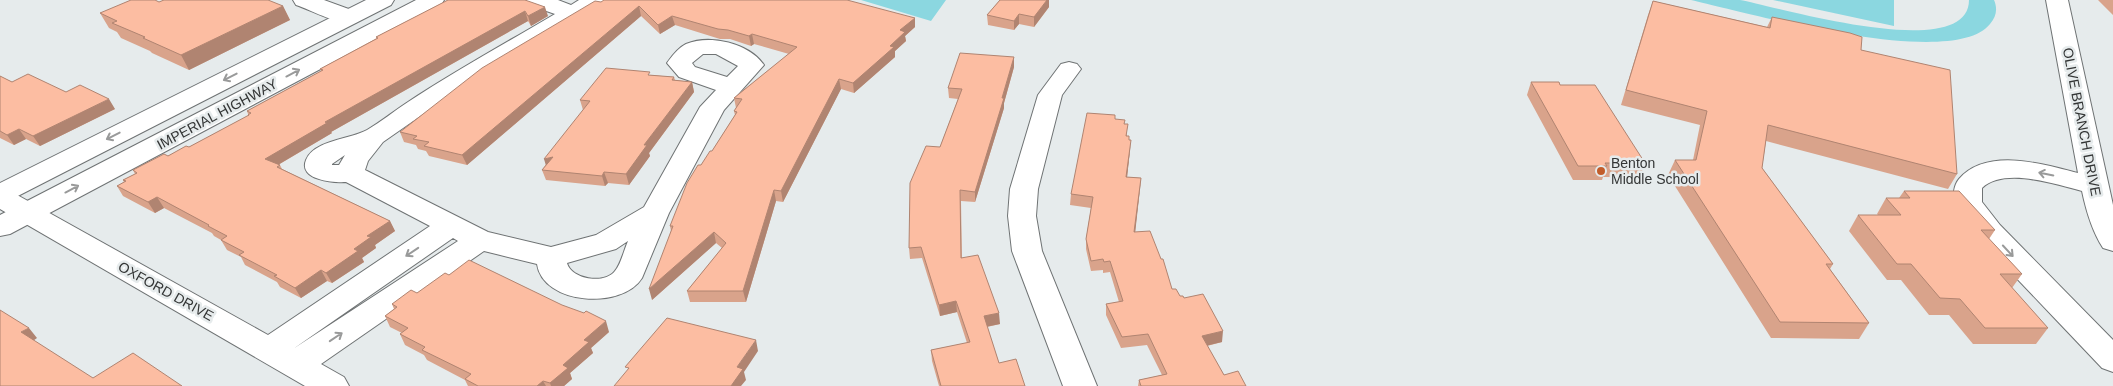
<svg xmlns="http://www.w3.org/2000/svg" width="2113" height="386" font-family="Arial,sans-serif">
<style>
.green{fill:#8bd7e0}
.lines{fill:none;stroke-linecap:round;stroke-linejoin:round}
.minor-casing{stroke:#6f7374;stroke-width:2}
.major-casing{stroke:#6f7374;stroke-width:2}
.minor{fill:#fff;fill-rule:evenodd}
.major{fill:#fff;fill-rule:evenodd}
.wall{fill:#d9a38b}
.shaded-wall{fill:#b08471}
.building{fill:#fcbda2;stroke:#b08471}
.oneway{stroke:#999a9a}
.poi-dot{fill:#c25d2b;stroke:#e6ebec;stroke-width:2}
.labels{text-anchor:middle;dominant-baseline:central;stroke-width:5;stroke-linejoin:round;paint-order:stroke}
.street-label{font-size:14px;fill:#333535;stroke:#e6ebec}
.poi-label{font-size:14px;fill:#333535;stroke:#e6ebec;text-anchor:start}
</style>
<rect width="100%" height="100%" fill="#e6ebec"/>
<!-- green -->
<path class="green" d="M861,0H946L931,21Z
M1691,0C1706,0 1724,0 1740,0C1774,6 1969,65 1969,0H1994C1998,9 1996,17 1990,24C1953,71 1744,12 1691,0Z
M1773,0H1894V26Z"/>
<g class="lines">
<!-- minor casing -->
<g class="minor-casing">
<path id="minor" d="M293,0H324L357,12L360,17L357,22C338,26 314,11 296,5Z
M526,0H558L571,5L579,0H606L603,5L426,112L383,142L368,161L365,170L488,232L551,247L596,235L644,207L700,107L716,90L679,77L667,63C672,56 678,48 686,44C710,34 749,43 764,65L724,110L669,213L642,278C622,310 543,305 537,264L484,251L321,364L344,377L349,386H305L0,209V188L10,191L268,335L430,226L346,182C334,183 298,180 306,160C314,140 351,139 367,130C381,122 394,111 408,102C455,71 506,43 555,14L529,5ZM703,54H716L738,66L727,77L695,67L692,63ZM345,155L339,165H332V164ZM453,238L458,241L293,349ZM628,241C624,250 621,264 615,271C604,285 571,279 567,263L616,249Z
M2046,0H2068L2113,205V251L2103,248C2092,231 2086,210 2082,191C2055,184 2004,167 1982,188V202L2000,225L2113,340V372L2102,368C2070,334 2037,300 2005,266C1991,251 1963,223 1955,204C1952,197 1954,185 1959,179C1987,147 2043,164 2078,173Z
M1069,62L1077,64L1081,69L1062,95L1038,189L1036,216L1042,251L1097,386H1063L1012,251L1008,216L1010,189L1038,95L1061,64Z"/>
</g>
<!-- major casing -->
<g class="major-casing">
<path id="major" d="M366,0H394L391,5L10,200L0,203V183Z
M416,0H444L441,5L10,234L0,236V215Z"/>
</g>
<!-- minor -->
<use href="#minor" class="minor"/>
<!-- major -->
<use href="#major" class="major"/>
</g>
<!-- wall -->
<path class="wall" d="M448,0L548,16L531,26L528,21L331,132L332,133L278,165H280L282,169L390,221L395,231L375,245L376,248L362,258L364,262L332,283L327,281L301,298L280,287L277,282L245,265L241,257L227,250L221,240L214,236L212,233L164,208L155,213L123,196L117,186L124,182L123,180L135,174L133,170L189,147L248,116V114L247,111L321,71L320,69L377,38L376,37Z
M1000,0H1049V7L1034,27L1019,24L1014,30L988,25L987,15Z
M2098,0H2113V15Z
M1653,1L1767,27L1772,17L1861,50L1957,174L1948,189L1766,141L1762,168L1833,264L1830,269L1869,323L1859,339L1771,338L1668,175L1675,160H1693L1700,125L1621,105L1648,15Z
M159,2L283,6L290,20L189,70L152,53L150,51L121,38L117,32L109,28L100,13Z
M601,2L915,18V27L905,36L906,41L895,51V57L854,93L841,89L783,202L776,201L746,302H690L687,291L722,248L716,243L652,300L671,231L670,226L701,165L712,151L735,115L734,111L736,108L734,98L789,54L754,44L751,46L730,39H720L675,25L660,34L641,16L467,165L429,156L426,151L418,149L416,145L404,142L400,132Z
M1014,57V67L1004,103V108L975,202L961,201L962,258L1000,324L987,327L999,363L1025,386H939L932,361L931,350L967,343L957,312L940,316L922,258L910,259L909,248L940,147L958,99L949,98L948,88Z
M651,75L674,77L675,80L692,82L694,92L649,153L650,156L629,185L608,183L605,186L546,180L542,170L583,110L580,100Z
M0,76L12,82L66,92L115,109L40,146L26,139L14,145L0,138Z
M1531,82L1560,85L1645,163L1640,177H1603L1602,180H1573L1527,95Z
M1115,115V119L1125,124L1127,136L1129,140L1130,150L1127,177L1141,178L1135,232L1172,289L1180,296L1184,298L1222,342L1207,346L1224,375L1246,386H1138L1139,380L1162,375L1147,345L1121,348L1106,315V304L1119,302L1110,272L1103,273V270L1091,271L1086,249V239L1091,208L1070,205L1071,194Z
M1904,191L1995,230L1989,239L2022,274L2012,288L2048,328L2036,344H1973L1949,315H1929L1901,280H1887L1849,231L1858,215H1878L1877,214L1886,198H1899Z
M449,275L609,332L591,348L593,353L570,373L572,379L564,386H468L465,380L427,360L424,355L405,345L400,334L402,333L390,327L385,316L394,309L392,304L417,293Z"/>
<!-- shaded-wall -->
<path class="shaded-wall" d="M1047,0H1049V7L1034,27V17Z
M283,6L290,20L189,70L181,55Z
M639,6L641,16L467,165L462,155Z
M545,7L548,16L531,26L528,16Z
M525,11L528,21L331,132L332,133L271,169L265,159L325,122Z
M1019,14V24L1014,30V21Z
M672,16L675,25L660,34L658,25Z
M915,18V27L905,36L906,41L895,51V57L854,93L853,83L890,46L900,30Z
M752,34L754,44L751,46L749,36Z
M1014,57V67L1004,103V108L975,202V192Z
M839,79L841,89L783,202L781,191Z
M692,82L694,92L649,153L650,156L629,185L626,174L644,145Z
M109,99L115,109L40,146L33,136Z
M19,129L26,139L14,145L7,135Z
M1131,140L1130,150L1126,187V177Z
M553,157L547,169L544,159Z
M604,172L608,183L605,186L602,176Z
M1141,178L1140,189L1134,243V232Z
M774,190L776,201L746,302L743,291Z
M157,197L164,208L155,213L148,202Z
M390,221L395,231L375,245L376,248L362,258L364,262L332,283L326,273L354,249L367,236Z
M714,232L716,243L652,300L649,289Z
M321,270L327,281L301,298L295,288Z
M956,301L957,312L940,316L939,305Z
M999,313L1000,324L985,327L984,316Z
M606,321L609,332L591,348L593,353L570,373L572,379L564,386H551L550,383L563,365L584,340Z
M29,328L37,338L30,343L21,332Z
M1223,331L1222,342L1201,347L1202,336Z
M756,340L758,351L744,372L746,380L741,386H731L737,367Z
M543,381L546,386H537Z"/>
<!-- building -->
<path class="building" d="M131,0H155L159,2L164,0H268L283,6L181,55L143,38L145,37L112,23L117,21L100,13Z
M448,0H525L545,7L528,16L525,11L325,122L327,123L265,159L280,165L277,167L390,221L367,236L371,237L354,249L358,251L326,273L321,270L295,288L274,276L277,275L239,255L244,252L221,240L227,236L208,226L209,225L157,197L148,202L117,186L126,181L123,180L137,173L133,170L164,154L168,156L186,146L189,147L249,115H248L251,113L247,111L323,70L320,69L378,38L376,37Z
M604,0H847L915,18L900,30L905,32L890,46L894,47L853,83L839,79L781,191L774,190L743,291H687L726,243L714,232L649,289L673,226H670L687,183L698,165H701L710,151H712L737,112L734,111L742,99L734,98L797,47L752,34L749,36L728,30L718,29L672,16L658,25L639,6L462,155L424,146L429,142L413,139L417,136L400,132L482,68L595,1L601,2Z
M1000,0H1047L1034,17L1019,14L1014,21L987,15Z
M1653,1L1770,28L1772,17L1850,33L1862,37L1861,50L1950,70L1957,174L1768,125L1762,168L1833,264H1826L1869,323L1780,322L1675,160H1696L1707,111L1626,90Z
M960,53L1014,57L1002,98H1004L975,192L960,190L961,258L978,255L999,313L984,316L999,363L1016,359L1025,386H941L931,350L970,342L956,301L939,305L921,247L909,248L910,183L926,146L940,147L962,89L948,88Z
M606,68L650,72L648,75L674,77L672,80L692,82L644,145H647L626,174L604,172L602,176L542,170L553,157L544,159L590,101L580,100Z
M28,74L66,92L80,85L109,99L33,136L19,129L7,135L0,131V76L12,82Z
M1531,82H1559L1560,85H1595L1645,163H1605L1607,166H1578Z
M1087,113L1115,115V119L1125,120L1124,124H1128L1126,136H1129V140H1131L1126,177L1141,178L1134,232L1150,231L1161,259H1163L1172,289H1176L1180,296H1183L1184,298L1203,294L1223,331L1202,336L1224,375L1238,371L1246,386H1141L1139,380L1167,374L1148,334L1122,337L1106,304L1123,301L1110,261L1104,262L1103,259L1091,261L1086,239L1093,197L1071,194Z
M1904,191H1959L1995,230H1981L2022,274H2000L2048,328H1985L1960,299L1940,298L1911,264H1897L1858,215H1901L1886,198H1910Z
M469,260L562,305L584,313L586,311L606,321L584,340L589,342L563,365L568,368L550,383L543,381L537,386H478L465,379L471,374L422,350L425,347L400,334L408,328L385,316L397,307L392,304L411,290L417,293L445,273L449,275Z
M0,310L29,328L21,332L93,378L133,353L182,386H0Z
M667,318L756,340L737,367L743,369L731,386H614L629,368L625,367Z"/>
<!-- one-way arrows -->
<defs><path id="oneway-shaft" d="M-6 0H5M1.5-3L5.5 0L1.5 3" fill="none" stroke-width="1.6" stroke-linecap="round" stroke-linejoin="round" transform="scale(1.25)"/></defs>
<g class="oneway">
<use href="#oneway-shaft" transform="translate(293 73) rotate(-28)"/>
<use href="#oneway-shaft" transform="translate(230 77) rotate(153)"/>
<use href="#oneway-shaft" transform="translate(113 136) rotate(153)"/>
<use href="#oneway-shaft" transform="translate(2046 174) rotate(-169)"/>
<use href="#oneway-shaft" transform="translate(72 189) rotate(-28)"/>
<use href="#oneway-shaft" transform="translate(2008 251) rotate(47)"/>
<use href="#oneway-shaft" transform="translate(412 252) rotate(146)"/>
<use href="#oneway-shaft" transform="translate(336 337) rotate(-34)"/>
</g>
<!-- markers -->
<circle class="poi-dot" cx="1601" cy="171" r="5"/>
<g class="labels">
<!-- street labels -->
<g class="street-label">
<text transform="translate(217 114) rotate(-28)">IMPERIAL HIGHWAY</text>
<text transform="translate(2082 122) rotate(79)">OLIVE BRANCH DRIVE</text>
<text transform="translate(166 291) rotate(29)">OXFORD DRIVE</text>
</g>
<!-- poi labels -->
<g class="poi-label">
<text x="1611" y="163">Benton<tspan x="1611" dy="16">Middle School</tspan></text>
</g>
</g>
</svg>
